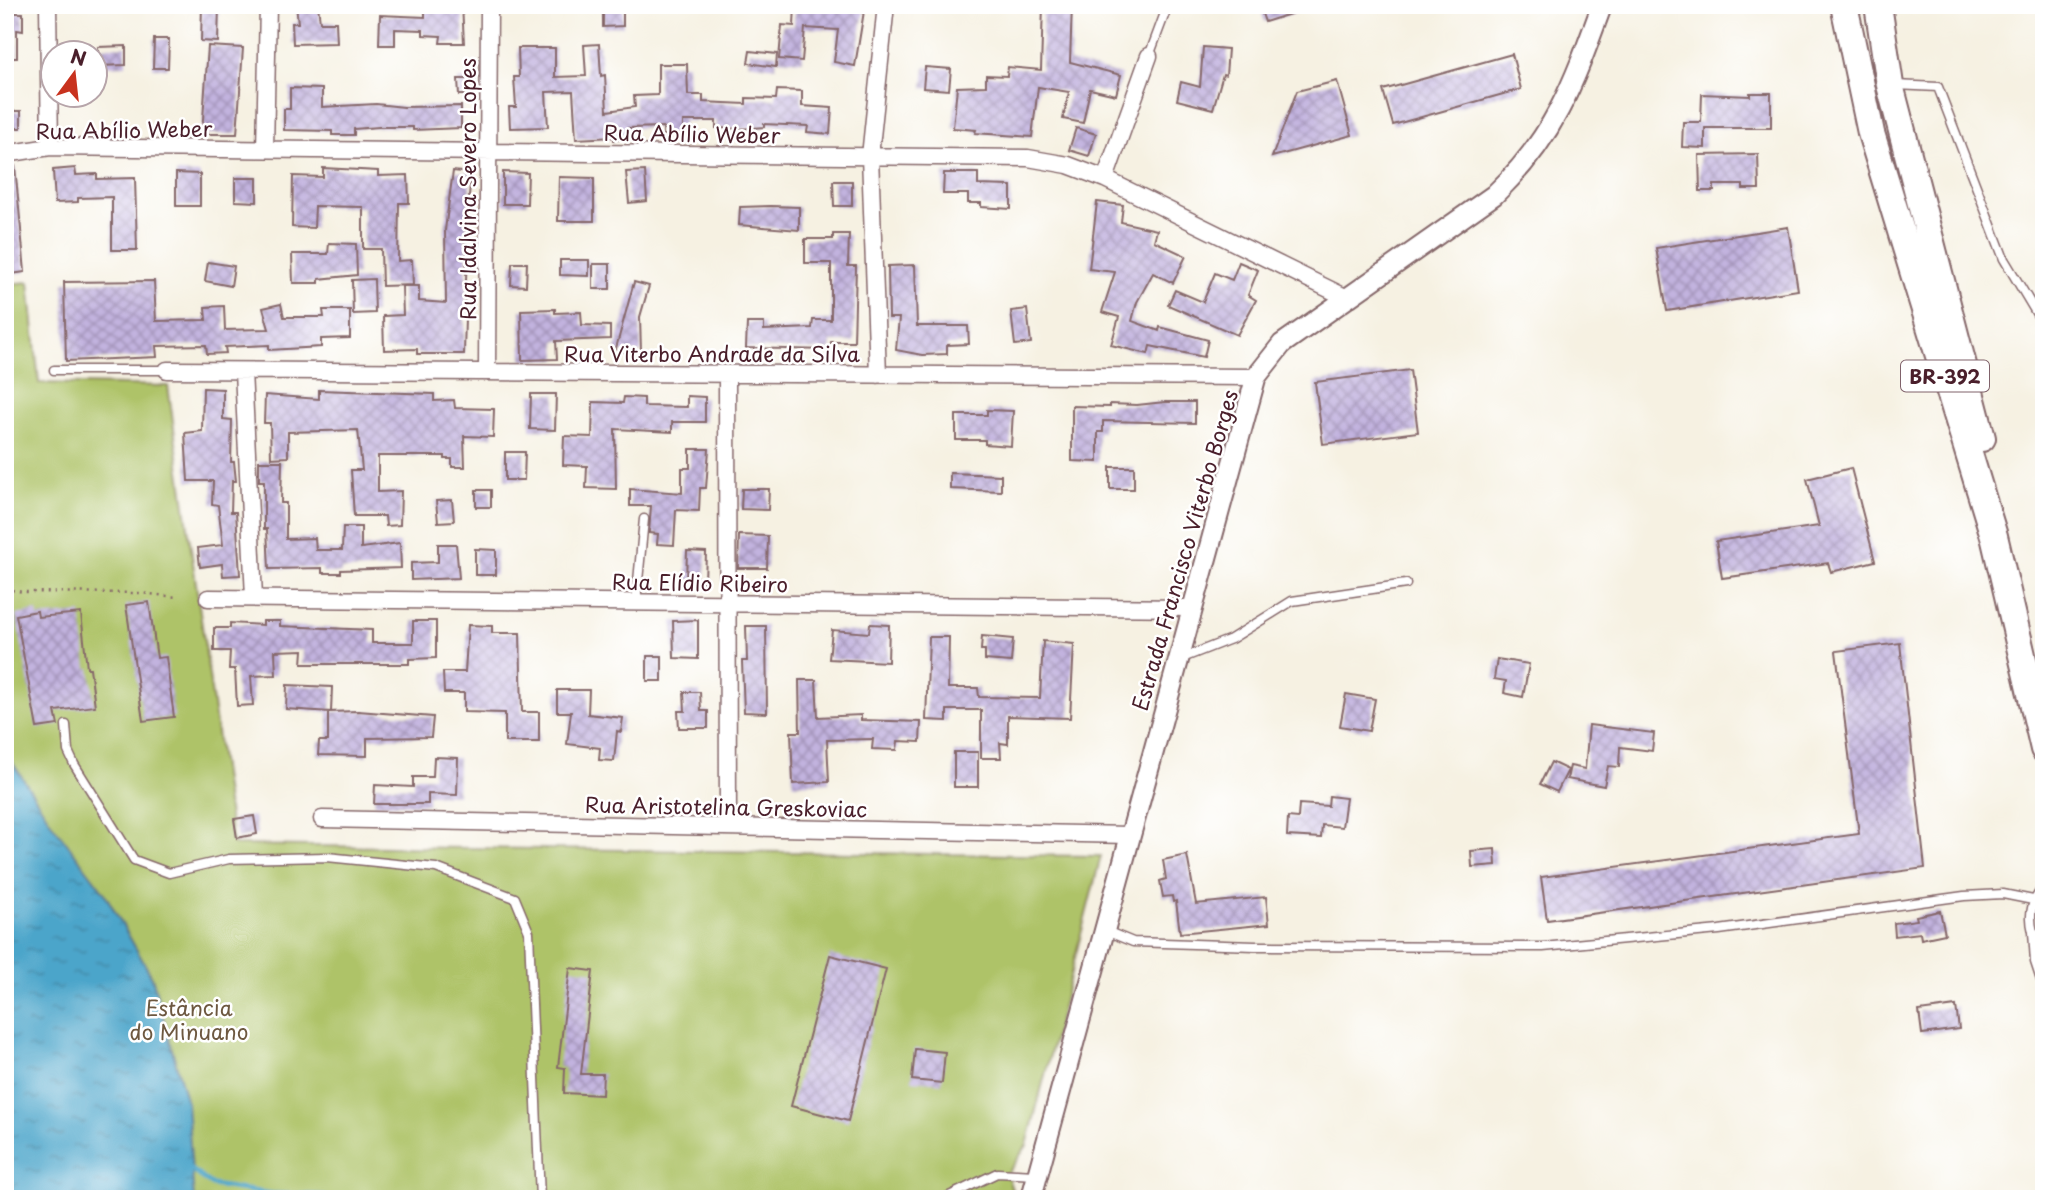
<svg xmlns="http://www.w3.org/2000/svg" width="2049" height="1204" font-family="'Playpen Sans',sans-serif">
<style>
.park{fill:#aec367;stroke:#7c7149;stroke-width:2}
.water{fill:url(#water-ripples);stroke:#4b627a;stroke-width:2}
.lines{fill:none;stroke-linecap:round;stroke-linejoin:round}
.stream{stroke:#4ca5ca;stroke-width:5}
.building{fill:url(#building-cross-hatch)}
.service-casing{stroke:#86686b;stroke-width:11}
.minor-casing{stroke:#86686b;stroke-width:19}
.tertiary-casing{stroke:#86686b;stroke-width:23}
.trunk-casing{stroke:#86686b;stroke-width:30}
.path{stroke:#86686b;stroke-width:2.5;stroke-dasharray:2 5;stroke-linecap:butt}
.service{stroke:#fff;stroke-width:8}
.minor{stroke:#fff;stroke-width:16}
.tertiary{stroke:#fff;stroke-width:19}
.trunk{stroke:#fff;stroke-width:26}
.labels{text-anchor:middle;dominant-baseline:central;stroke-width:5;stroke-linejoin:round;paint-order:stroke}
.shield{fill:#fff;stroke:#80626b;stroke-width:2}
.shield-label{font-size:19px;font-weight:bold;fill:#4a1f2b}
.street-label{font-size:21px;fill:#4a1f2b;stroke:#fff}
.park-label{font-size:21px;fill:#6d5840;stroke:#fff}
</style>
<defs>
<pattern id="water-ripples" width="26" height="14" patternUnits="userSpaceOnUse" patternTransform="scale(1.75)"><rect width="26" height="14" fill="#4ca5ca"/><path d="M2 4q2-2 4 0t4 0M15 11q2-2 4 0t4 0" fill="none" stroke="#4186a4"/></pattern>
<pattern id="building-cross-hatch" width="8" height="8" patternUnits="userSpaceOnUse" patternTransform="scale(1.75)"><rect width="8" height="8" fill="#c2b3df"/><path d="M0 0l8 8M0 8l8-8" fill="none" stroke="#a091b5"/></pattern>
</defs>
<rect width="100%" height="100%" fill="#fff"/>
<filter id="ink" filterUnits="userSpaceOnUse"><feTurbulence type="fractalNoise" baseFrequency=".0143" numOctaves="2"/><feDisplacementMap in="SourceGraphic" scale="14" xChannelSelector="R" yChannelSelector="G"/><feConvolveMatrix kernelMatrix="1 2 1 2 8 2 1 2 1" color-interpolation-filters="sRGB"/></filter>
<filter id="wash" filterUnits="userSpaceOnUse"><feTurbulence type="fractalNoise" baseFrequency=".00686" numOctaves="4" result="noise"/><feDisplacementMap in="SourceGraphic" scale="28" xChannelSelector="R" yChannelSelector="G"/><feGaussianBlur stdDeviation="1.57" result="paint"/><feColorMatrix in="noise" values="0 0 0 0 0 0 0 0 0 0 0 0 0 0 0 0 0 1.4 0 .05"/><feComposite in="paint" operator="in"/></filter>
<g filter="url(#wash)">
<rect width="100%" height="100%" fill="#f6f1e2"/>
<!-- park -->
<path class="park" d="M29,282L39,383L168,386L233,845L1101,856L1027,1145L1007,1174L1015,1199H5V284Z"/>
<!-- water -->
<path class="water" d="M5,751L53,825L104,892L152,977L187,1103L194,1199H5Z"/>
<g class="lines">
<!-- stream -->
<path class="stream" d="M188,1168L212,1185L272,1194L322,1196L328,1199"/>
</g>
<g id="blocks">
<!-- building -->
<path class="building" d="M202,5H219L218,42L201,41Z
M296,5H318L320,22H336L337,43L293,44L292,23H298Z
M425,5H462L464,43H440L441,36L423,35V30L395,29V45H379L380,15L425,17Z
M603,5H623V26L603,27Z
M795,5L842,9L843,5H865L855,66L834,62L838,30L805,28L802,61L779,59L782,25L794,26Z
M1043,5H1072L1070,62L1121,75L1116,95L1090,89L1083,123L1063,119L1069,92L1038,87L1032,137L975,133L976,130L953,128L957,87L986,86V75L1007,76L1008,67L1041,70Z
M1259,5H1308L1309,8L1265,22Z
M5,13H23V31L17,30V58H5Z
M154,39H169L168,68H153Z
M599,44L601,76L605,75L607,111L635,107L634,96L658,95V64H687L688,95H703V102L746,104V98L776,99L777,90L802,91V106L832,108L830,134L807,132L808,126L764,124V127L740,129L716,128V121H683V135H663V127L628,128L630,138L614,140V137L576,139L573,91L546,92L548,127L510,128L509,107H516L514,77H519L518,48H555V77L586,76L584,45Z
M126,46V65L98,66V47Z
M208,46L243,48L237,134H202Z
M1203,47L1228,49L1226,75L1223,74L1213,109L1177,100L1181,82L1200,87Z
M750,51L777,54L776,67L748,63Z
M1512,54L1521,89L1393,125L1383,90Z
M925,67L951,69L949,90L923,88Z
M458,79H475V95H459Z
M1337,81L1352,135L1272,157L1297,91Z
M290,88L322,89V107L376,104L404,107L461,106V128L413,130V127H379L354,129V135H332V131L284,130V109H290Z
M1750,93H1771V128H1705V148L1682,147L1683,122H1701L1702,94L1750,96Z
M5,111H21V128H5Z
M1076,128L1096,134L1089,156L1069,150Z
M1758,154L1759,189H1743V185H1714V191H1700L1699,155Z
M5,166H15L25,272L5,275Z
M75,168L76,175L97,174V179L135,178L137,250H112V197L78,198V202L55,203L53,170Z
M323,168L378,171V176L408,175L409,203H399L398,261L412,260L413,285L382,286L381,249H363V207L315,206L314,228L292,227L293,176L323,177Z
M453,171L471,173L465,243L467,244L464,354H417V349L384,350L383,316L403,315L402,286H419V301L446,303L445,230Z
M645,171L647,201L629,203L626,172Z
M503,172L528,173L527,204H503Z
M176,173L200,174V206H176Z
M944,173H978V185L1011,186V209L981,207V203H968V194H943Z
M559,177L594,178V221H558Z
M235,178H257V202L235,201Z
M833,181H852V206H834Z
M1097,202L1123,205L1121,222L1157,230L1154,241L1186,256L1173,283L1153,273L1137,302L1132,321L1159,331L1160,327L1208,340L1204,357L1150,346L1148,354L1111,345L1119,317L1102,312L1115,272L1089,269Z
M771,206L799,207V230L739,225L740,207Z
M1788,227L1798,290L1667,311L1656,248Z
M833,234H849L848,266H856L854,342H831L830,350L746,348L747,323H764V330L812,328L813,320H831V263H805V239H833Z
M329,243L356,244L357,275L319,279V283H293L292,254H328Z
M560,260H589V276L560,275Z
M208,262L234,266L231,286L205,281Z
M1239,262L1258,270L1248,295L1256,300L1237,335L1168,305L1175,290L1203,302L1215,273L1232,280Z
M512,263H527L526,286L511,285Z
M593,264H610V289H593Z
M915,265L917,326H968L969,344L947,345V354L922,355L896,350L899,318H889L888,266Z
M374,279L375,313L353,314L352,280Z
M154,281L156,321L206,320L205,307L224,306L225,330L269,329L263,308L281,304L284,317H324L323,310H350V338L321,339V347L269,350V345L225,347L226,353L207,354L206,345L156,346L157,357L66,361L64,282Z
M634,282L649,286L640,317L641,352H615Z
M555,309V313L581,312L582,325L610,326V339L556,341L557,359L522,360L521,310Z
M1027,309L1031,343L1015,345L1011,311Z
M1410,370L1418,432L1323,444L1315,382Z
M203,388L223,389V419L232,420L231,462H234L236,481H232L231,512H236L240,575L223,576L222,564L200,567L198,548L223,545L218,505L212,504L213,481H188L185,433L202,431Z
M319,390L434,394V401L454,400L455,408L494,409L493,437L464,436L465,467H452V459H445V456H378V492L401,491L400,525L386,526L385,516H354L351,470H362L358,430L288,432V457L271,458L270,423H264L265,395L319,399Z
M531,394H556L555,430L530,429Z
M687,396L705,397V422H672V432L615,429L616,489L586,488L587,466L563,465L564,436L592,437L593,402L623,403L624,397L644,398V406L687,407Z
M1165,402H1195V423L1103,421V432H1098V462L1072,461V406L1110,407V404L1137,405Z
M987,410L1013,411L1011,446L985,444V440H956V415H987Z
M690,449H709L706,488H700L699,511L676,510L674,545L657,544L658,534L649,533L651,506H630V489L682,493V468H690Z
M505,452H525L524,480H505Z
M259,461H282L281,503H286V539L315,538L316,550H342L343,527H361V548L400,543L401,568L341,570V573H322V568L269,569L267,529H264V481H259Z
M1110,467H1134V489H1110Z
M1851,468L1875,561L1831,572L1828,563L1722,578L1716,541L1819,526L1807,479Z
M950,473L1001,475V491L950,489Z
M742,489H769L768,510L741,509Z
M476,490H491V507H476Z
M452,500L454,521L438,522L436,501Z
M739,535L768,536L767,568H738Z
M438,544H456L459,578L411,580V563L438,562Z
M475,549L496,550V575H475Z
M687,551L706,552L705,582L686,581Z
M149,602L157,658L166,657L174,717L143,721L126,605Z
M37,611L38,617L81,613L87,668H90L95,706L55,711L58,725L37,728L16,615Z
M698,620V659L674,658L673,621Z
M263,621H280V626L372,630V643H413V621H436V658L409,659V664H302L303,650L275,651L276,675L251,676L253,705L237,706L235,669H229L230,651H214V628H230V623L263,625Z
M870,624L889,625L888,662L829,659L832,630L869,633Z
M468,625L492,626V633H520L522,712H539V742H505V713L464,712V693H444L443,672H465Z
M746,626H766L767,713L744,712L742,661H747Z
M982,636L1013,639L1011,662L985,660V650H981Z
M929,637H949L948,688H978L979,697L1040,698L1043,641L1074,644L1070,718L1008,716V744L1000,743L1001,758H981V710H947V721L926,720Z
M1900,643L1925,868L1547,920L1541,877L1859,834L1836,651Z
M647,656H662V681H647Z
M1497,659L1529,664L1523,697L1504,693L1506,681L1494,679Z
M799,680H816L818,717L861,715V720L921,722L920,742L898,741L897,750L872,749L873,739L827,740L829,782L793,784L791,732H800Z
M287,685L332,687L331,712L286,709Z
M557,690H589L588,714L623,718L621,732L617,731L614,761L599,760L600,748L567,744L571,712H557Z
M684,692H700L701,711H708V728H679L678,711H685Z
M1346,694L1375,699L1369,731L1340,726Z
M358,711L433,717L431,737L367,738V756L318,755L319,741H328V712Z
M1589,725L1654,733L1652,751L1620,747L1619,767L1608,766L1604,786L1567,779L1570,766L1585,769Z
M954,752H978V787H954Z
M434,757L458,758L457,795L428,794V804H374L375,785L413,787V777H433Z
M1551,762L1568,770L1557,792L1540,784Z
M1329,796L1346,798L1342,827L1322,825L1321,838L1287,836L1288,817L1298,818L1299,804L1328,806Z
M254,816L257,834L237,838L234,819Z
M1495,849L1496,865L1472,867L1471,851Z
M1187,855L1196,904L1266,897L1269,924L1180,933L1176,901L1173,902L1172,896L1163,897L1160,881L1166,879L1163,860Z
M1940,911L1945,934L1921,939L1920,933L1895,936L1894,923L1917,920L1916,916Z
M830,955L886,969L848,1121L791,1106Z
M570,968L593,971L581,1074H603L602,1095L564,1093L565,1068L558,1067Z
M1956,1006L1959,1029L1922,1034L1919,1011Z
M915,1049L945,1052L942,1083L912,1080Z"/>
</g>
</g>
<g filter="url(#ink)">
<use href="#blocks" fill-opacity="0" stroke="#86686b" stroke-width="2"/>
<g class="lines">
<!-- service casing -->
<g class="service-casing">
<path id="service" d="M1149,56L1168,5
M1895,85L1938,87L2004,259L2044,326
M54,370H167
M636,602L644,519
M1180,659L1231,639L1292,601L1406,584
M66,725L68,751L74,764L134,860L169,873L229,859L327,857L436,868L515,898L529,932L540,1199
M2044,886C2032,901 2028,913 2033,932L2044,937
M1106,931L1133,942L1255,946L1543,947L1719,930L1964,896L2003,894L2033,900
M2033,932L2035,962L2044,989
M943,1199L997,1173L1035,1175"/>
</g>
<!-- minor casing -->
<g class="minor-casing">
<path id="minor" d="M48,5L50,147
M265,149L268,5
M5,154L50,147L1028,158L1068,165L1105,179L1347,298
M1105,179L1149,56
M167,370L1256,377
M243,371L254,597
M487,372L489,5
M727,374L728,827
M878,375L870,156L886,5
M208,598L1192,608
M322,819L1129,835"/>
</g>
<!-- tertiary casing -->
<g class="tertiary-casing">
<path id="tertiary" d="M1031,1199L1256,377L1282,344L1494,195C1555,137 1574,82 1602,5"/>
</g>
<!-- trunk casing -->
<g class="trunk-casing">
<path id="trunk" d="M1844,5L1871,133L1994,536L2044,749
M1878,5L1890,85L1982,438"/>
</g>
<!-- path -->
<path class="path" d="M5,589L23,592L141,593L176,597"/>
<!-- service -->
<use href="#service" class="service"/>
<!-- minor -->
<use href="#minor" class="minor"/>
<!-- tertiary -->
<use href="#tertiary" class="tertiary"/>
<!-- trunk -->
<use href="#trunk" class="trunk"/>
</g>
</g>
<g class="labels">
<!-- shield labels -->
<rect class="shield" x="1901" y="360.5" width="88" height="31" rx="5"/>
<g class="shield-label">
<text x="1945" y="376">BR-392</text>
</g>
<!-- street labels -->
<g class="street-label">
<text transform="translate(124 129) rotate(-1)">Rua Abílio Weber</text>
<text transform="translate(692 133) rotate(1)">Rua Abílio Weber</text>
<text transform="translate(467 189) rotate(-90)">Rua Idalvina Severo Lopes</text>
<text x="712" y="353">Rua Viterbo Andrade da Silva</text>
<text transform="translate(1184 550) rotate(-74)">Estrada Francisco Viterbo Borges</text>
<text transform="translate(700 582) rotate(1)">Rua Elídio Ribeiro</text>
<text transform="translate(726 806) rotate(1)">Rua Aristotelina Greskoviac</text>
</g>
<!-- park labels -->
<g class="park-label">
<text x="189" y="1007">Estância<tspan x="189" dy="24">do Minuano</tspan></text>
</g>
</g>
<!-- margin -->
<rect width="2049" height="1204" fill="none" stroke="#fff" stroke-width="28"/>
<!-- north arrow -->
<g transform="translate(74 74) rotate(15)"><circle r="33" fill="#ffffff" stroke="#b7a5aa" stroke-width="2"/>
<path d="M0-5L12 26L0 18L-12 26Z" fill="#c8321e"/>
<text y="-10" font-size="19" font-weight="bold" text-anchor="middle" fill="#4a1f2b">N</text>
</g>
</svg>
